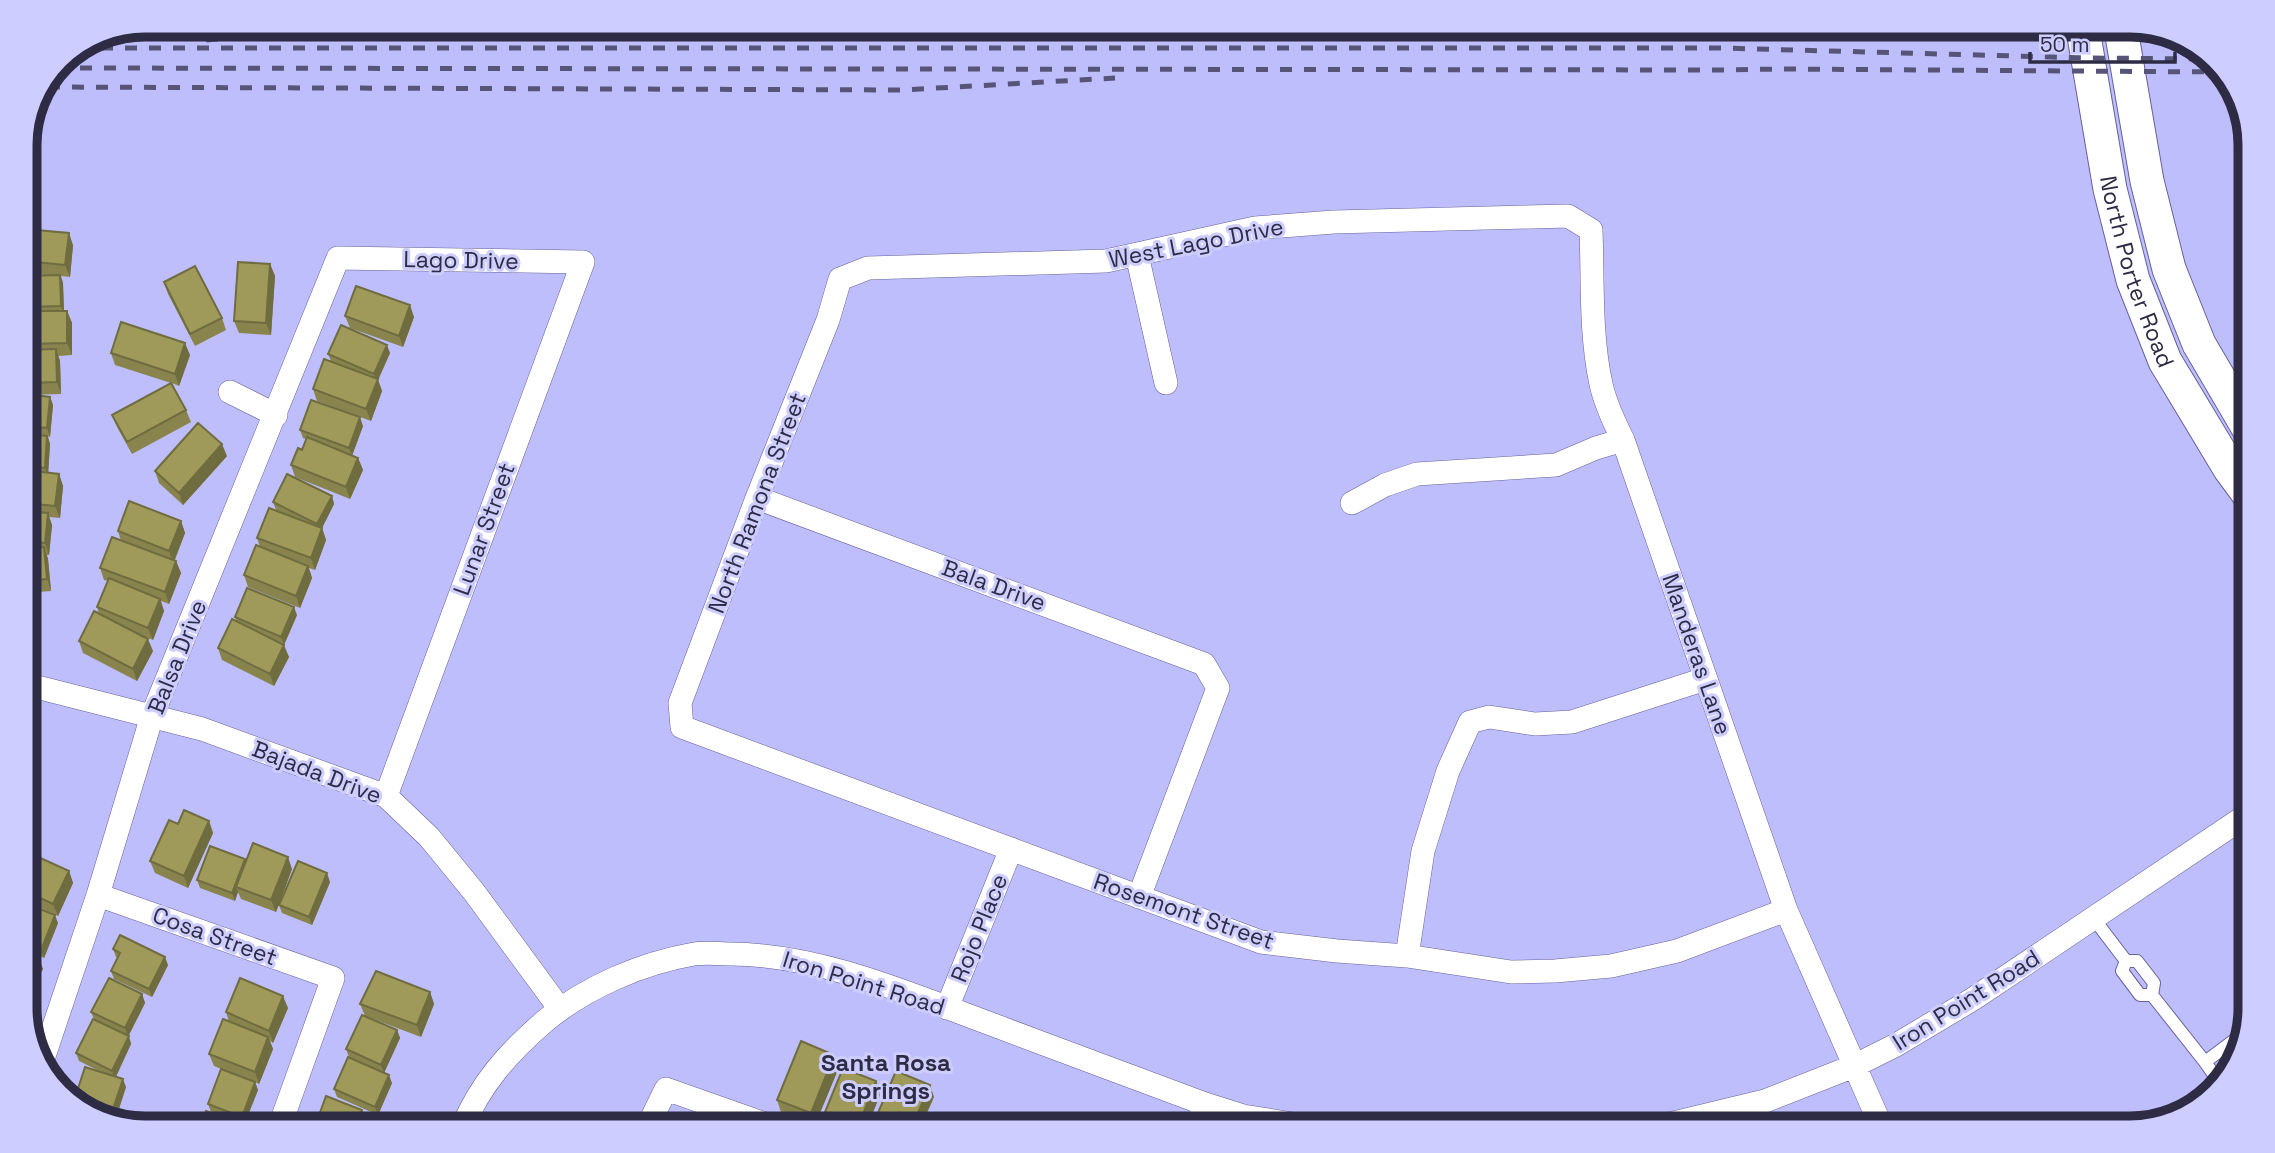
<svg xmlns="http://www.w3.org/2000/svg" width="2275" height="1153" font-family="'Space Grotesk',sans-serif">
<style>
.lines{fill:none;stroke-linecap:round;stroke-linejoin:round}
.lane-casing{stroke:#656299;stroke-width:14}
.street-casing{stroke:#656299;stroke-width:24}
.secondary-casing{stroke:#656299;stroke-width:35}
.lane{stroke:#fff;stroke-width:12}
.street{stroke:#fff;stroke-width:23}
.secondary{stroke:#fff;stroke-width:33}
.rail{stroke:#565578;stroke-width:5;stroke-dasharray:12 12;stroke-linecap:butt}
.wall{fill:#89844d}
.shaded-wall{fill:#6f6c3f}
.building{fill:#9f9a5a;stroke:#6f6c3f;stroke-width:2}
.labels{text-anchor:middle;dominant-baseline:central;stroke-width:6;stroke-linejoin:round;paint-order:stroke}
.street-label{font-size:23px;fill:#2d2c44;stroke:#cdcdff}
.neighbourhood-label{font-size:24px;font-weight:bold;fill:#2d2c44;stroke:#cdcdff}
.rim{fill:none;stroke:#2d2c44;stroke-width:9}
</style>
<rect width="100%" height="100%" fill="#bfbefc"/>
<g class="lines">
<!-- lane casing -->
<g class="lane-casing">
<path id="lane" d="M2094,919L2126,961
M2126,961H2137L2154,983L2152,995L2205,1062
M2126,961L2122,971L2140,995H2152
M2219,1082L2205,1062L2245,1032"/>
</g>
<!-- street casing -->
<g class="street-casing">
<path id="street" d="M1137,255L1166,383
M230,392L276,415
M757,498L1204,664L1218,688L1139,897
M1352,503L1385,485L1417,474L1556,465L1596,448L1623,440
M25,684L202,729L386,796L429,837L474,892L560,1009
M98,895L333,978L279,1128
M1786,910L1677,951L1611,966L1555,971L1511,972L1407,956L1337,951L1261,942L682,727L680,703L757,498L828,320L840,279L868,268L1106,261L1255,228L1334,222L1568,216L1591,230C1593,280 1590,334 1601,384C1605,403 1614,422 1623,440L1786,910L1882,1128
M1407,956L1423,851L1448,771L1470,722L1489,717L1535,724L1572,722L1705,679
M947,1008L1011,849
M41,1065L98,895L152,716L338,258L583,262L386,796
M462,1128C481,1083 508,1053 545,1021C586,987 642,963 694,954C706,952 719,954 731,954C821,955 907,993 991,1024C1062,1051 1133,1077 1205,1104L1243,1116L1317,1128
M647,1128L666,1089L776,1128
M1197,1128L1205,1104
M1653,1128L1765,1101L1854,1066L1896,1045L1973,999L2250,813"/>
</g>
<!-- secondary casing -->
<g class="secondary-casing">
<g id="secondary">
<path id="s1" d="M2082,24L2110,189L2133,280L2165,361L2230,469L2250,496"/>
<path d="M2120,24L2147,181L2169,269L2199,344L2250,431"/>
</g>
</g>
<!-- lane -->
<use href="#lane" class="lane"/>
<!-- street -->
<use href="#street" class="street"/>
<!-- secondary -->
<use href="#secondary" class="secondary"/>
<!-- rail -->
<path class="rail" d="M1385,24L1477,25
M206,40L380,24
M77,48H1720L2088,58L2209,59
M56,68L1722,70L1781,69L2223,72
M48,87L902,90L1115,78"/>
</g>
<!-- wall -->
<path class="wall" d="M25,229L73,245L70,277L61,276L63,283L64,311H67L72,323V355L58,356L60,361L61,394L30,395L50,397L53,405L50,437L48,436L50,444L48,473L59,474L63,486L60,518L49,517L52,525L49,555H47L48,559L51,591L25,593V276L46,275L25,273Z
M270,264L275,276L271,335L239,333L234,321Z
M164,282L222,318L226,330L195,346L168,294Z
M345,316L414,317L403,347L350,328Z
M111,353L190,355L179,386L172,383L186,410L191,422L132,454L117,427L112,415L171,383L115,365Z
M390,353L378,380L382,391L371,421L317,401L313,389L331,361L328,354Z
M363,426L352,455L358,458L363,470L350,499L295,477L291,465L302,450L306,439L303,438L300,430Z
M227,456L183,505L159,483L155,471Z
M332,496L334,504L322,528L326,540L315,570L309,568L312,578L300,608L248,587L244,575L260,547L257,538L280,512L276,510L273,502Z
M181,521L185,533L175,560L176,561L181,573L169,604L161,601L164,611L153,640L140,635L153,651L137,681L83,653L79,641L99,614L97,607L108,581L104,580L100,568L121,541L118,531Z
M297,615L284,645L279,642L289,657L274,686L222,660L218,648L237,622L235,617Z
M209,821L213,833L188,888L155,873L150,861L178,824Z
M25,851L69,871L73,883L58,916L25,901Z
M245,859L246,862L292,869L276,912L241,899L238,892L235,901L200,888L197,880Z
M330,882L312,925L282,913L279,905Z
M25,903L58,923L44,958L34,954L43,969L26,1000L25,999Z
M113,949L168,965L152,997L114,979L111,971L118,958L116,957Z
M430,992L434,1004L421,1037L365,1016L360,1004Z
M142,994L145,1003L128,1036L131,1044L115,1077L126,1087L115,1121L91,1116L74,1101L101,1072L79,1061L76,1053L94,1019L91,1012Z
M288,1008L273,1043L270,1041L273,1049L259,1084L255,1082L258,1090L244,1125L211,1112L208,1104L221,1069L214,1066L209,1054L229,1022L226,1012Z
M397,1030L400,1038L384,1073L349,1057L346,1049Z
M839,1067L815,1125L781,1112L777,1100Z
M876,1081L881,1093L866,1129H827L823,1117Z
M392,1083L378,1115L337,1097L334,1089Z"/>
<!-- shaded-wall -->
<path class="shaded-wall" d="M69,233L73,245L70,277L65,265Z
M270,264L275,276L271,335L266,323Z
M60,275L63,283L64,314L61,306Z
M410,305L414,317L403,347L399,336Z
M67,311L72,323V355L67,343Z
M185,343L190,355L179,386L175,374Z
M387,345L390,353L378,380L382,391L371,421L366,409L377,381L374,374Z
M56,349L60,361L61,394L57,382Z
M50,397L53,405L50,437L47,428Z
M360,417L363,426L352,456L349,448Z
M47,436L50,444L48,476L45,468Z
M222,444L227,456L183,505L179,493Z
M358,458L363,470L350,499L346,487Z
M59,474L63,486L60,518L55,506Z
M332,496L334,504L322,528L326,540L315,570L311,558L320,532L317,524Z
M48,513L52,525L49,555L45,543Z
M181,521L185,533L173,563L169,551Z
M44,547L48,559L51,591L47,579Z
M176,561L181,573L169,604L165,592Z
M308,566L312,578L300,608L296,596Z
M160,599L164,611L153,640L148,628Z
M294,607L297,615L284,645L281,637Z
M148,639L153,651L137,681L133,669Z
M284,645L289,657L274,686L270,674Z
M209,821L213,833L188,888L184,876Z
M288,857L292,869L276,912L271,900Z
M245,859L248,867L236,887L238,892L235,901L232,893Z
M69,871L73,883L58,916L53,904Z
M327,873L330,882L312,925L309,917Z
M55,915L58,923L44,958L41,950Z
M39,957L43,969L26,1000L25,996V983Z
M165,957L168,965L152,997L149,989Z
M430,992L434,1004L421,1037L417,1025Z
M142,994L145,1003L128,1037L125,1028Z
M283,996L288,1008L273,1043L269,1031Z
M25,1000L28,1008L25,1015Z
M397,1030L400,1038L384,1073L381,1065Z
M129,1036L131,1044L115,1079L112,1071Z
M268,1037L273,1049L259,1084L255,1072Z
M834,1055L839,1067L815,1125L811,1113Z
M389,1075L392,1083L378,1115L375,1107Z
M123,1079L126,1087L115,1121H113L111,1115Z
M876,1081L881,1093L866,1129H857Z
M255,1082L258,1090L244,1125L242,1117Z
M930,1085L934,1097L920,1129H911Z
M362,1110L365,1119L361,1129H355Z"/>
<!-- building -->
<path class="building" d="M25,229L69,233L65,265L25,261Z
M238,262L270,264L266,323L234,321Z
M195,266L222,318L190,334L164,282Z
M60,275L61,306L25,307V276Z
M356,286L410,305L399,336L345,316Z
M25,311H67V343L25,344Z
M121,322L185,343L175,374L111,353Z
M341,325L387,345L374,374L328,354Z
M56,349L57,382L25,383V350Z
M324,359L378,379L366,409L313,389Z
M171,383L186,410L127,442L112,415Z
M25,394L50,397L47,428L25,426Z
M311,400L360,417L349,448L300,430Z
M198,423L222,444L179,493L155,471Z
M25,434L47,436L45,468L25,466Z
M307,437L358,458L346,487L291,465L298,448L302,450Z
M25,470L59,474L55,506L25,503Z
M287,474L332,496L317,524L273,502Z
M129,501L181,521L169,551L118,531Z
M269,508L322,528L311,558L257,538Z
M25,511L48,513L45,543L25,541Z
M112,537L176,561L165,592L100,568Z
M256,545L308,566L296,596L244,575Z
M44,547L47,579L25,581V549Z
M109,578L160,599L148,628L97,607Z
M247,588L294,607L281,637L235,617Z
M94,611L148,639L133,669L79,641Z
M232,619L284,645L270,674L218,648Z
M184,810L209,821L184,876L150,861L169,820L178,824Z
M253,843L288,857L271,900L236,887Z
M210,846L245,859L232,893L197,880Z
M25,851L69,871L53,904L25,891Z
M298,861L327,873L309,917L279,905Z
M25,903L55,915L41,950L25,943V933L27,928L25,927Z
M120,935L165,957L149,989L111,971L120,953L113,949Z
M25,949L39,957L25,983Z
M376,971L430,992L417,1025L360,1004Z
M109,978L142,994L125,1028L91,1012Z
M240,978L283,996L269,1031L226,1012Z
M362,1015L397,1030L381,1065L346,1049Z
M93,1019L129,1036L112,1071L76,1053Z
M223,1019L268,1037L255,1072L209,1054Z
M801,1041L834,1055L811,1113L777,1100Z
M348,1057L389,1075L375,1107L334,1089Z
M85,1067L123,1079L111,1115L78,1105L74,1101Z
M843,1068L876,1081L857,1129H853L823,1117Z
M221,1069L255,1082L242,1117L208,1104Z
M896,1071L930,1085L911,1129H871Z
M326,1096L362,1110L355,1129H314Z
M206,1111L236,1122L234,1129H199Z
M972,1114L981,1129H951Z
M541,1124L558,1129H540Z"/>
<g class="labels">
<!-- street labels -->
<g class="street-label">
<text transform="translate(1196 243) rotate(-11)">West Lago Drive</text>
<text transform="translate(461 260) rotate(1)">Lago Drive</text>
<text stroke="none"><textPath href="#s1" startOffset="254">North Porter Road</textPath></text>
<text transform="translate(757 503) rotate(-69)">North Ramona Street</text>
<text transform="translate(484 529) rotate(-70)">Lunar Street</text>
<text transform="translate(994 585) rotate(20)">Bala Drive</text>
<text transform="translate(1697 654) rotate(71)">Manderas Lane</text>
<text transform="translate(177 657) rotate(-68)">Balsa Drive</text>
<text transform="translate(317 772) rotate(21)">Bajada Drive</text>
<text transform="translate(1184 911) rotate(19)">Rosemont Street</text>
<text transform="translate(979 928) rotate(-68)">Rojo Place</text>
<text transform="translate(215 936) rotate(20)">Cosa Street</text>
<text transform="translate(864 983) rotate(17)">Iron Point Road</text>
<text transform="translate(1966 1000) rotate(-32)">Iron Point Road</text>
</g>
<!-- neighbourhood labels -->
<g class="neighbourhood-label">
<text x="886" y="1062">Santa Rosa<tspan x="886" dy="28">Springs</tspan></text>
</g>
</g>
<!-- crop -->
<path d="M0 0H2275V1153H0ZM145 37H2130A108 108 0 0 1 2238 145V1008A108 108 0 0 1 2130 1116H145A108 108 0 0 1 37 1008V145A108 108 0 0 1 145 37Z" fill="#cdcdff" fill-rule="evenodd"/>
<path class="rim" d="M145 37H2130A108 108 0 0 1 2238 145V1008A108 108 0 0 1 2130 1116H145A108 108 0 0 1 37 1008V145A108 108 0 0 1 145 37Z"/>
<!-- scale -->
<path d="M2030 52v10h145v-10" fill="none" stroke="#2d2c44" stroke-width="3.5"/>
<text x="2040" y="52" font-size="21" fill="#2d2c44" stroke="#cdcdff" stroke-width="5" paint-order="stroke">50 m</text>
</svg>
